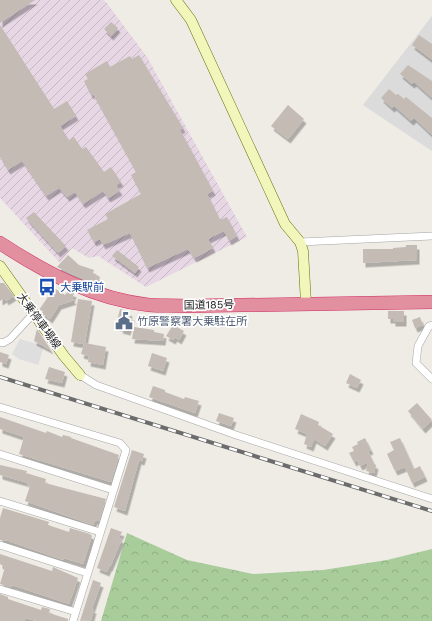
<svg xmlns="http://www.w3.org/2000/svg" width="432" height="621" font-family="'Work Sans','Noto Sans JP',sans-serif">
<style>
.residential{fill:#dcdbdb}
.industrial{fill:url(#industrial-furrows)}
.forest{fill:url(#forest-crowns)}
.parking{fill:#dedede}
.building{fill:#c3bbb4;filter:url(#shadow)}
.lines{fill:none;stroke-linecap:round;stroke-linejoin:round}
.street-casing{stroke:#a5a5a5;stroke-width:8}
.secondary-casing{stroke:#65700a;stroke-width:11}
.highway-casing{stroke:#d22c65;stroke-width:14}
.street{stroke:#fff;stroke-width:7}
.secondary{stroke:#f3f6bb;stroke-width:10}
.highway{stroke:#e2909f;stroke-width:13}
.rail-casing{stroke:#6c6c6c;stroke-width:4}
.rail{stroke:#fff;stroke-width:2.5;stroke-dasharray:8;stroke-linecap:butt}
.labels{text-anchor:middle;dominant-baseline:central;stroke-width:3.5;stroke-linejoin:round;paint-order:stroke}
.transit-label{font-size:11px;fill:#164399;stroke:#fff;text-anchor:start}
.street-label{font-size:11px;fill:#1e1e1e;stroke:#fff}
.service-label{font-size:11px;fill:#4e5e75;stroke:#fff;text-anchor:start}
</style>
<defs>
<pattern id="industrial-furrows" width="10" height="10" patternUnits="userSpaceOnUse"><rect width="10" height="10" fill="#e7d7e4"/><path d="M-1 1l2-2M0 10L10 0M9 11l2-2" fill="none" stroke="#c6b8c3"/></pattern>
<pattern id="forest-crowns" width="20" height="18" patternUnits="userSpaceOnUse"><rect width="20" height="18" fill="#a9cc9b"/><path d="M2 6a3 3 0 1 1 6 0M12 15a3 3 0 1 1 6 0" fill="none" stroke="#91af85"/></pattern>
<filter id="shadow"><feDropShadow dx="2.5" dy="4.5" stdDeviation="0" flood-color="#0004"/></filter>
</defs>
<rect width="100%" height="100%" fill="#efebe5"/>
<!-- residential -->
<path class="residential" d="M432,16V151L363,105Z"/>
<!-- industrial -->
<path class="industrial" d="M0,0H103L106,2L147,57L247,237L146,287L98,256L89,258L72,248L60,263L0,198Z"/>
<!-- forest -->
<path class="forest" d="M127,533L187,560L253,574L323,570L387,560L432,549V621H101Z"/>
<!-- parking -->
<path class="parking" d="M20,339L44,346L38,365L19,359L12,354Z"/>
<!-- building -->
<path class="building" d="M0,0H35L0,23Z
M111,22L118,28L111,36L104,29Z
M0,25L54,109L67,101L76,116L60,126L69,140L74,137L82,149L86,147L104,172L111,167L121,182L116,185L120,191L108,198L103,191L83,204L75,192L67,197L59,188L46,196L22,161L8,170L0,157Z
M419,35L432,44V60L412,45Z
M139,55L183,128L180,130L213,191L207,194L220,220L227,217L237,236L229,241L224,231L208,239L213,248L204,253L194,258L188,249L147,268L130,233L103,245L100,239L94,242L87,230L108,219L105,214L141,194L131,175L136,172L93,94L91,95L84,81L88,79L85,74L107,61L110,67L130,56L132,59Z
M408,65L432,81V98L414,82L412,84L400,74Z
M389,89L396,95L398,94L404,99L406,97L432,118V135L414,118L411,121L394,106L392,108L381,98Z
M288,105L304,119L288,139L271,126Z
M34,212L66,246L58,253L26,218Z
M406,245H417V260L363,263V249H393V248L406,247Z
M117,250L139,267L135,273L112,256Z
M68,255L79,265L94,270L93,273L100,277L97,285L57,267Z
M0,283H4L14,296L6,301L5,298L0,301Z
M54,288L65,295L68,291L74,293L72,299L75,300L59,305L50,319L42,313L43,311L39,310Z
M78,299L92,301L85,343L106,347L103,365L88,362L89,356L81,354L84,344L71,342Z
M120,309L130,312L129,316H132L128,331L120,329L121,327L116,326Z
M388,311H404V322H393V319H388Z
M420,317L423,325L415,328L412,320Z
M173,325L184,331L179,340L175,337L173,340L166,336Z
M134,327L154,330V332L164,334L163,341L132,339Z
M37,329L51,350L34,341Z
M0,352L9,355L6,364L0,362Z
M152,353L167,358L163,371L148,366Z
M49,367L65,372L62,383L45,379Z
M350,374L361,380L357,388L346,383Z
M153,386L165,390V392L184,399L185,397L199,401L195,413L149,397Z
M417,403L432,420L423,429L408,411Z
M219,413L234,418L231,426L216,421Z
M301,414L319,422L318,425L333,434L325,446L314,439L311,447L304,444L307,434L295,429Z
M0,417L46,433L47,431L62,437L63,435L71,437V438L119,455L111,482L19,454L24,437L0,429Z
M365,438L371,450L368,451L374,464L376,465L374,473L366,471L368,462L360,466L357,460L354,462L349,453L354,451L352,447L358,444L357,442Z
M400,438L414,469L420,466L425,477L412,483L405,467L395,471L387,454L394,450L390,442Z
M132,450L144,454L142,461L139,460L125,511L114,507Z
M0,465L27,471L26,473L46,479L45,483L106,499L99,521L95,520L93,525L25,501L30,486L27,485L28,483L0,475Z
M3,508L49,522L48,525L69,532L70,528L90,534L92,536L83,564L64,558L63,560L6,540L5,541L0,540V518Z
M111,528L122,532L119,538L122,539L110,567H109L107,572L97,568Z
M0,554L52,571L53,567L78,578L69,604L12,585L11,587L0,584L5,567L0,564Z
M93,580L101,583L92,609H94L91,620L80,621Z
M0,594L8,597V599L41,610L42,607L50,609L49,613L68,619V621H37L25,618L24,621H0Z"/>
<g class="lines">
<!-- street casing -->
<g class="street-casing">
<path id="street" d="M300,242L432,236
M432,325L429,326L418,346L416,363L432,379
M0,342L3,343L10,339L34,313
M80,375L96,385L236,435L432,499
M0,407L120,443L126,450L73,621
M0,454L113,490
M0,501L100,532
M0,545L87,573
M0,589L76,612"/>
</g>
<!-- secondary casing -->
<g class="secondary-casing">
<path id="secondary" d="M176,0L191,20L285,224L300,242L303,251L306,303
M0,266L64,356L80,375"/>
</g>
<!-- highway casing -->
<g class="highway-casing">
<path id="highway" d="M0,243C46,273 94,299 149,305C161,306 174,305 186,306L432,302"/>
</g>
<!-- street -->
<use href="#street" class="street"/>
<!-- secondary -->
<use href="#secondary" class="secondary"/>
<!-- highway -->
<use href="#highway" class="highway"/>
<!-- rail casing -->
<g class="rail-casing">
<path id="rail" d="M0,377L432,511"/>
</g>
<!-- rail -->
<use href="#rail" class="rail"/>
</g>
<!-- icons -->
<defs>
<g id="bus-bare" transform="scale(1.38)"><path d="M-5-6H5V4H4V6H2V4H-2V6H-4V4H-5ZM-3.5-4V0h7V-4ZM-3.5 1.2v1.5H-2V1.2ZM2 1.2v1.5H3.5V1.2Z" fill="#1a4fb4" stroke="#fff" stroke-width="2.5" paint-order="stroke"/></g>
<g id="civic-bare" transform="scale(1.38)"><path d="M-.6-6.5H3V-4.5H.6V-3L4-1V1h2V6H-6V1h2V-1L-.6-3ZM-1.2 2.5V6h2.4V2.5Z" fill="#5c6f8a" stroke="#fff" stroke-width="2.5" paint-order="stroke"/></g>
</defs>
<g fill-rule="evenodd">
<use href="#bus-bare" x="47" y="287"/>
<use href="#civic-bare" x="124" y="321"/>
</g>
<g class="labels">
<!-- transit labels -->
<g class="transit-label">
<text x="60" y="287">大乗駅前</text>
</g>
<!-- street labels -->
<g class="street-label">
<text transform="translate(209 305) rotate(-1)">国道185号</text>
<text transform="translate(39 321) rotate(54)">大乗停車場線</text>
</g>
<!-- service labels -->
<g class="service-label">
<text x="137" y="321">竹原警察署大乗駐在所</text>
</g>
</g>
</svg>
